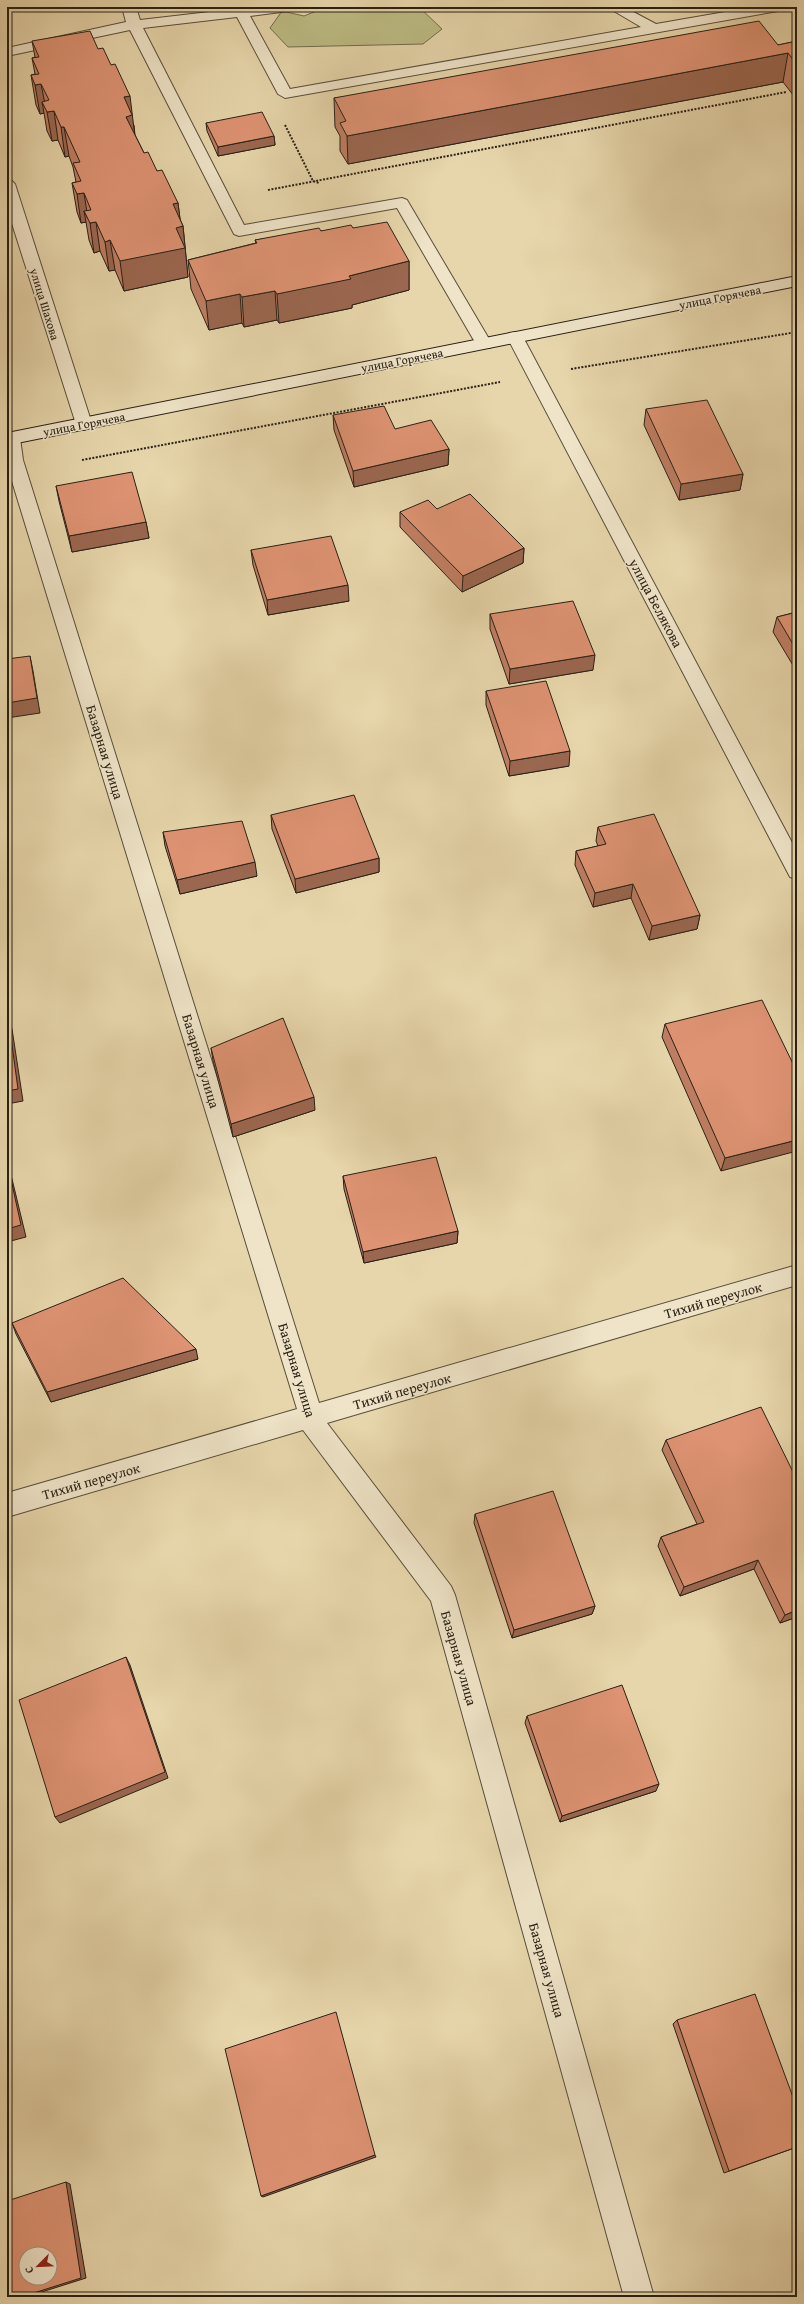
<svg xmlns="http://www.w3.org/2000/svg" width="804" height="2304" font-family="'Gentium Book Plus',serif">
<style>
.green{fill:#bdbc84;stroke:#726e4d}
.lines{fill:none;stroke-linecap:round;stroke-linejoin:round}
.service-casing{stroke:#584e3b;stroke-width:2}
.minor-casing{stroke:#584e3b;stroke-width:2}
.secondary-casing{stroke:#282016;stroke-width:2}
.path{stroke:#282016;stroke-width:2;stroke-dasharray:2 1.5;stroke-linecap:butt}
.service{fill:#efe4c8;fill-rule:evenodd}
.minor{fill:#efe4c8;fill-rule:evenodd}
.secondary{fill:#efe4c8;fill-rule:evenodd}
.wall{fill:#bf7e63;stroke:#282016}
.shaded-wall{fill:#9b6750;stroke:#282016}
.building{fill:#de9373;stroke:#282016;fill-rule:evenodd}
.labels{text-anchor:middle;dominant-baseline:central;stroke-width:3;stroke-linejoin:round;paint-order:stroke}
.far-street-label{font-size:12px;fill:#282016;stroke:#efe4c8}
.street-label{font-size:14px;fill:#282016;stroke:#efe4c8}
</style>
<rect width="100%" height="100%" fill="#e7d6ab"/>
<filter id="stains"><feTurbulence type="fractalNoise" baseFrequency=".005" numOctaves="4"/><feColorMatrix values="0 0 0 0 .2 0 0 0 0 .09 0 0 0 0 .02 0 0 0 .5 -.17"/></filter>
<radialGradient id="worn" r=".72"><stop offset=".6" stop-color="#630" stop-opacity="0"/><stop offset="1" stop-color="#630" stop-opacity=".3"/></radialGradient>
<!-- green -->
<path class="green" d="M326,7H419L442,29L423,44L288,47L270,28L282,11L304,16Z"/>
<g class="lines">
<!-- service casing -->
<g class="service-casing">
<path id="service" d="M122,7H136L140,20L253,7H296L289,11L250,16L290,89L641,27L607,7H624L656,24L754,7H785L778,11L285,98L278,94L237,17L143,28L244,225L402,198L407,200L492,344L490,348H478L476,344L397,208L239,236L234,234L130,30L7,56V48L126,22Z"/>
</g>
<!-- minor casing -->
<g class="minor-casing">
<path id="minor" d="M7,179L12,181L15,184L92,424L90,428L84,430L78,428L76,424L7,208Z
M515,332L521,333L523,337L797,852V879L790,877L507,337L509,333Z
M12,432L18,434L20,438L23,460L319,1403L797,1265V1285L327,1423L451,1586L455,1595L654,2297H624L431,1601L303,1430L7,1517V1493L297,1409L7,465V434Z"/>
</g>
<!-- secondary casing -->
<g class="secondary-casing">
<path id="secondary" d="M797,276V286L7,445V433Z"/>
</g>
<!-- path -->
<path class="path" d="M285,125L313,181L319,183
M268,190L786,92
M571,369L797,332
M82,460L500,382"/>
<!-- service -->
<use href="#service" class="service"/>
<!-- minor -->
<use href="#minor" class="minor"/>
<!-- secondary -->
<use href="#secondary" class="secondary"/>
</g>
<!-- wall -->
<path class="wall" d="M32,41L134,125L135,135L144,153L157,171L178,203L180,219L183,226L188,277L124,291L115,270L109,271L100,251L94,253L89,240L86,222L81,223L77,212L72,183L76,182L73,167L69,156L65,157L58,140L52,141L47,131L44,113L40,114L36,105L31,75L35,74L32,58L35,57Z
M797,41V100L783,82L348,164L340,151V136L335,127L334,98L778,45Z
M206,123L274,136L275,145L218,156L207,131Z
M797,158V170L795,168Z
M353,228L409,261V290L352,305V308L279,323L277,320L244,327L242,323L209,330L191,289L188,260L256,243L255,240L321,231Z
M646,409L743,474L740,490L679,500L644,425Z
M333,415L449,449L448,465L354,487L334,430Z
M56,486L146,522L149,538L72,552L59,501Z
M437,509L524,548L523,563L462,592L400,527V512Z
M251,550L349,601L268,615L253,565Z
M797,612V672L773,632L777,617Z
M490,614L593,670L509,684L490,629Z
M486,691L569,766L509,776L486,705Z
M271,815L379,858V872L296,893L272,829Z
M598,827L700,915L697,929L649,940L631,898L593,907L575,865L576,851L598,846L596,841Z
M163,832L257,876L180,894L165,846Z
M665,1024L797,1072L721,1171L662,1037Z
M211,1048L315,1110L233,1137L213,1061Z
M343,1176L458,1231L457,1243L364,1263L344,1189Z
M12,1323L198,1359L51,1402L16,1334Z
M666,1440L797,1480V1617L780,1623L754,1569L680,1596L658,1546L661,1537L697,1524L662,1450Z
M475,1514L595,1606L592,1614L512,1638L474,1523Z
M527,1716L656,1791L560,1822L525,1723Z
M677,2020L797,2147L724,2173L673,2024Z"/>
<!-- shaded-wall -->
<path class="shaded-wall" d="M788,53L783,82L348,164L347,136Z
M41,84L46,109L42,102L44,113L40,114L35,85Z
M130,96L136,145L130,146L124,97Z
M54,111L58,140L52,141L47,112Z
M61,127H64L69,156L65,157Z
M274,136L275,145L218,156V147Z
M84,193L88,219L84,211L86,222L81,223L77,194Z
M178,203L181,227L183,226L188,277L124,291L120,261L173,204Z
M96,222L100,251L94,253L90,223Z
M110,240L115,270L109,271L105,242Z
M409,261V290L352,305V308L279,323L277,294Z
M275,291L277,320L244,327L242,297Z
M240,294L242,323L209,330L206,301Z
M449,449L448,465L354,487L353,471Z
M743,474L740,490L679,500L681,484Z
M146,522L149,538L72,552L69,536Z
M524,548L523,563L462,592L463,576Z
M348,585L349,601L268,615L267,600Z
M595,655L593,670L509,684L510,669Z
M30,656L33,671L40,713L7,718V703Z
M570,751L569,766L509,776L510,761Z
M379,858V872L296,893L295,879Z
M255,862L257,876L180,894L177,880Z
M633,884L631,898L593,907L595,893Z
M700,915L697,929L649,940L652,926Z
M8,1016L12,1029L23,1101L7,1104Z
M314,1097L315,1110L233,1137L231,1124Z
M797,1140V1151L721,1171L725,1158Z
M8,1166L12,1179L26,1237L7,1242Z
M458,1231L457,1243L364,1263L363,1252Z
M196,1349L198,1359L51,1402L47,1392Z
M758,1560L754,1569L680,1596L684,1587Z
M595,1606L592,1614L512,1638L514,1630Z
M797,1610V1617L780,1623L785,1615Z
M126,1657L130,1665L168,1778L60,1823L55,1817Z
M659,1784L656,1791L560,1822L562,1816Z
M375,2155L376,2157L263,2197L261,2196Z
M66,2182L70,2184L86,2278L26,2297H21Z"/>
<!-- building -->
<path class="building" d="M759,21L778,45L797,41V65L788,53L347,136L340,123L346,121L334,98Z
M90,31L98,49L103,48L111,65L115,64L130,96L124,97L132,115L126,117L144,153L148,152L157,171L162,170L178,203L173,204L183,226L176,228L185,248L120,261L110,240L105,242L96,222L90,223L84,211L91,210L84,193L77,194L72,183L81,181L73,163L80,162L64,127H61L54,111L47,112L42,102L49,100L41,84L35,85L31,75L39,74L32,58L39,57L32,41Z
M262,112L274,136L218,147L206,123Z
M387,222L409,261L349,276L351,279L277,294L275,291L242,297L240,294L206,301L188,260L257,243L255,240L319,228L321,231L351,225L353,228Z
M707,400L743,474L681,484L646,409Z
M384,406L395,429L431,420L449,449L353,471L333,415Z
M132,472L146,522L69,536L56,486Z
M470,494L524,548L463,576L400,512L428,500L437,509Z
M331,536L348,585L267,600L251,550Z
M573,601L595,655L510,669L490,614Z
M797,612V651L777,617Z
M30,656L37,698L7,703V659Z
M546,681L570,751L510,761L486,691Z
M354,795L379,858L295,879L271,815Z
M654,814L700,915L652,926L633,884L595,893L576,851L606,844L598,827Z
M242,821L255,862L177,880L163,832Z
M762,1000L797,1072V1140L725,1158L665,1024Z
M7,1016H8L18,1089L7,1091Z
M283,1018L314,1097L231,1124L211,1048Z
M436,1157L458,1231L363,1252L343,1176Z
M8,1166L21,1225L7,1229V1167Z
M123,1278L196,1349L47,1392L12,1323Z
M761,1407L797,1480V1610L785,1615L758,1560L684,1587L661,1537L704,1522L666,1440Z
M553,1491L595,1606L514,1630L475,1514Z
M126,1657L165,1772L55,1817L19,1700Z
M622,1685L659,1784L562,1816L527,1716Z
M755,1994L797,2108V2147L729,2171L677,2020Z
M336,2012L375,2155L261,2196L225,2049Z
M66,2182L81,2278L21,2297H7V2201ZM26,2254H50V2278H26Z"/>
<g class="labels">
<!-- far-street labels -->
<g class="far-street-label">
<text transform="translate(720 297) rotate(-11)">улица Горячева</text>
<text transform="translate(45 304) rotate(73)">улица Шахова</text>
<text transform="translate(402 360) rotate(-11)">улица Горячева</text>
<text transform="translate(84 424) rotate(-11)">улица Горячева</text>
</g>
<!-- street labels -->
<g class="street-label">
<text transform="translate(656 603) rotate(62)">улица Белякова</text>
<text transform="translate(105 752) rotate(73)">Базарная улица</text>
<text transform="translate(201 1061) rotate(73)">Базарная улица</text>
<text transform="translate(713 1300) rotate(-16)">Тихий переулок</text>
<text transform="translate(297 1370) rotate(73)">Базарная улица</text>
<text transform="translate(402 1391) rotate(-16)">Тихий переулок</text>
<text transform="translate(91 1481) rotate(-16)">Тихий переулок</text>
<text transform="translate(459 1658) rotate(74)">Базарная улица</text>
<text transform="translate(547 1970) rotate(74)">Базарная улица</text>
</g>
</g>
<!-- margin -->
<rect width="804" height="2304" fill="none" stroke="#e7d6ab" stroke-width="24"/>
<rect x="8" y="8" width="788" height="2288" fill="none" stroke="#282016" stroke-width="2"/>
<rect x="12" y="12" width="780" height="2280" fill="none" stroke="#282016"/>
<!-- north arrow -->
<g transform="translate(38 2266) rotate(246)"><circle r="19" fill="#efe4c8" stroke="#9f9681"/>
<path d="M0-3L7 15L0 10L-7 15Z" fill="#8f2418"/>
<text y="-6" font-size="11" font-weight="bold" text-anchor="middle" fill="#282016">С</text>
</g>
<rect width="100%" height="100%" filter="url(#stains)"/>
<rect width="100%" height="100%" fill="url(#worn)"/>
</svg>
